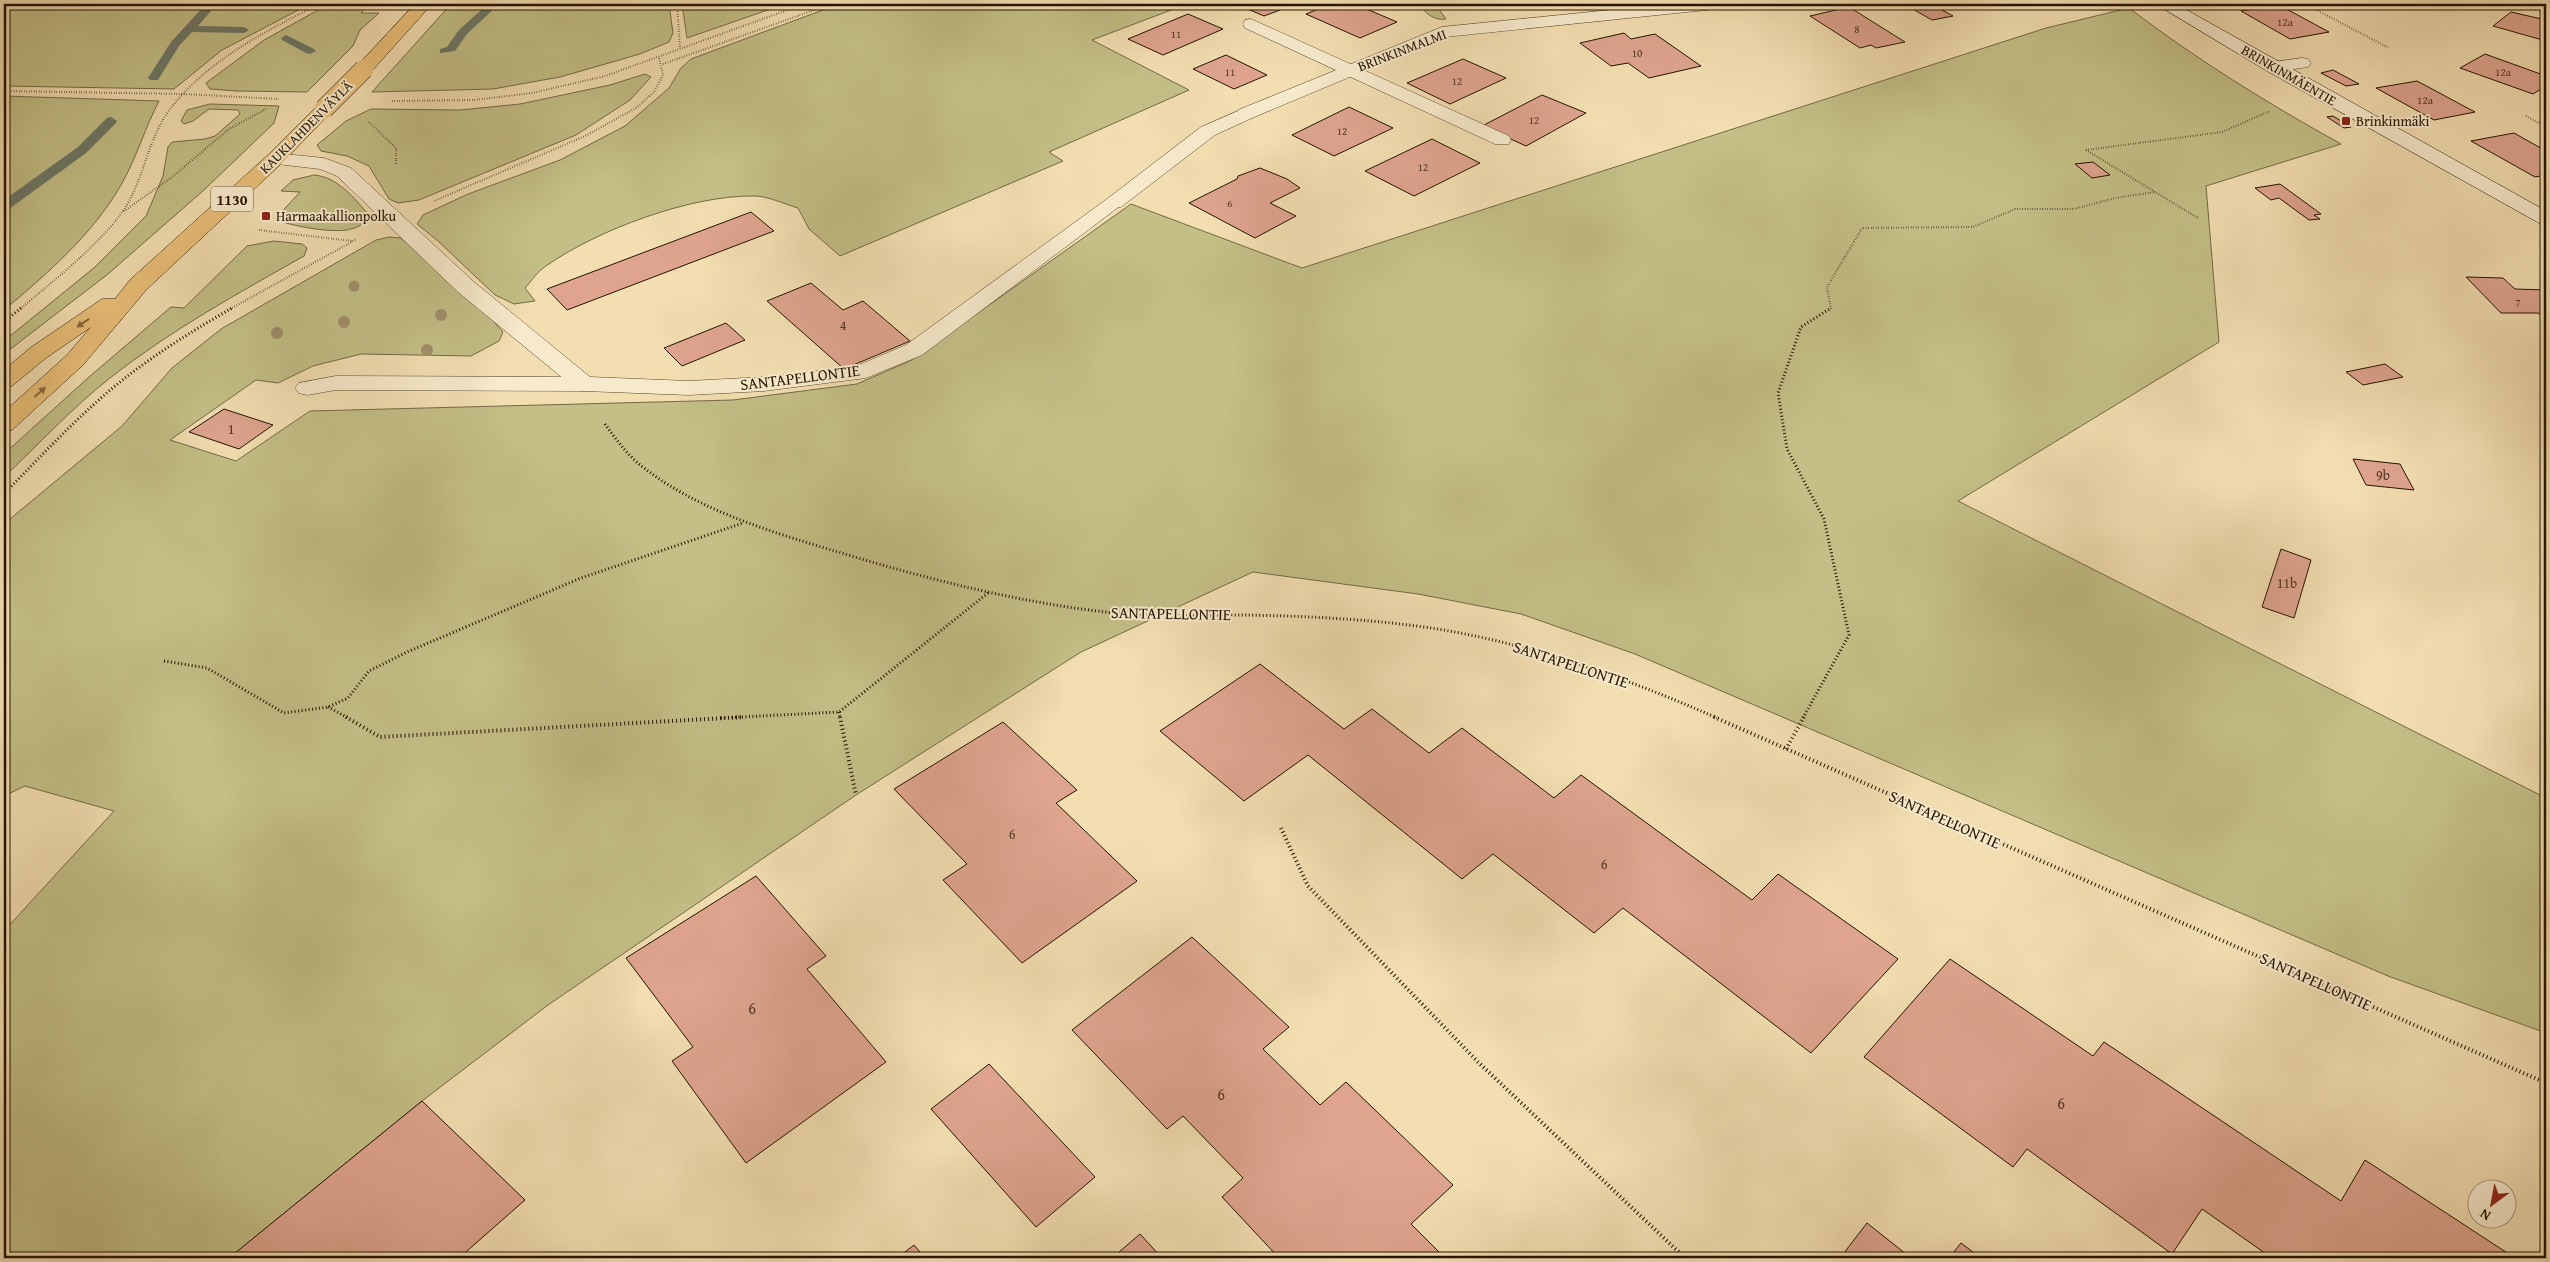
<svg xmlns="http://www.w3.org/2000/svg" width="2550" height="1262" font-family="'Gentium Book Plus',serif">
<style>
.green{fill:#c3bf86;stroke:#746943}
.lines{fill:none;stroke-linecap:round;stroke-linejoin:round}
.stream{fill:#6c7867;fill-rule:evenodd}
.building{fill:#dea48e;stroke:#251300}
.lane-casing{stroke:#58462c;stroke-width:1}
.street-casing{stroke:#58462c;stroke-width:1}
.secondary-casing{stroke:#251300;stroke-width:1}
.primary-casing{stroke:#251300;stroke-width:1}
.path-far2{stroke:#251300;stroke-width:2;stroke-dasharray:0.5 2;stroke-linecap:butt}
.path-far1{stroke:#251300;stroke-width:3;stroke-dasharray:1 2.5;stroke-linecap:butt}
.path{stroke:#251300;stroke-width:4;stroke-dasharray:1 3;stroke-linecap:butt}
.lane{fill:#f7eacc;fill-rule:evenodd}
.street{fill:#f7eacc;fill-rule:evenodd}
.secondary{fill:#f7eacc;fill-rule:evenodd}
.primary{fill:#e9bf78;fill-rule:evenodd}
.primary-bridge-casing{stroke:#251300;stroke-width:20;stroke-linecap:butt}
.primary-bridge{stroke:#e9bf78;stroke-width:19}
.tree{fill:#a08f6a}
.oneway{fill:#87693c}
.poi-dot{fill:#8f2418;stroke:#f7eacc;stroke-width:2}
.labels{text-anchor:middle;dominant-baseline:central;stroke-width:4;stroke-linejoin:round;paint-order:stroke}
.far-number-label{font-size:11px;fill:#533724}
.far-street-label{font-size:14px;fill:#251300;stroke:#f7eacc}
.far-poi-label{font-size:14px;fill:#251300;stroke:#f7eacc;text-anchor:start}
.number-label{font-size:14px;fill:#533724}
.shield{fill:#f7eacc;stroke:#64543d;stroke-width:1}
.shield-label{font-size:15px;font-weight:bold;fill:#251300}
.street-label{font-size:16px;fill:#251300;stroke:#f7eacc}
.near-number-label{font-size:16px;fill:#533724}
</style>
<rect width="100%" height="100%" fill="#f2deb1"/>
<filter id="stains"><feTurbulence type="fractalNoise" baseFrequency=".004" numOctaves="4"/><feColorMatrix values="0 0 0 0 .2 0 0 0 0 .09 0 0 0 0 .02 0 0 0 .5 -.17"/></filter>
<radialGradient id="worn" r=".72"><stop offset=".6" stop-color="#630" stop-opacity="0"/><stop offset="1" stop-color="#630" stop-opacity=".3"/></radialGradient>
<!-- green -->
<path class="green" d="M4,4H310L222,50L174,89L4,86Z
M329,4H369L361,13H379L360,30L353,46L307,92L237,91L210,89L206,83L264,40Z
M451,4H669L673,33L669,42L640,54L560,77L493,89L372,92Z
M682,4H785L687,38Z
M839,4H1187L1092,40L1189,90L1049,152L1063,161L840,256L809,229L798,208C784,204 768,196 754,196C691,195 597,230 546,266C538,271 532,280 525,288L535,301L514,304L495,295L438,241L417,224L423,215L468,194L560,160L625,126L669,88L681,68L691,59Z
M1418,4H1435L1446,19C1433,21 1425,12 1418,4Z
M2129,8C2196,59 2267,103 2341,144L2206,186L2219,342L1958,501L2546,798V1033L2388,976L1635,654L1521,614L1418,594L1253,572L1081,652L856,795L548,1005L422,1101L229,1258H4V931L114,811L25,786L4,796V524L122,426L172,368L221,329L376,240L389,237L401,238L487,314L503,332L499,341L471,356L361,354L313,366L278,383L256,380L170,440L236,461L310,411L733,400L857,384L912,360L1131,204L1302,268L2046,28Z
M645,74L651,77L630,100L576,135L419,200L398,203L389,199L369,166L347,156L321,151L317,145L346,121L371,109L460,110L520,104L610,85Z
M4,96L159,101C145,128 136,159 121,185C93,234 47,274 4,310Z
M210,104L279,106L274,123L204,190L108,274L4,354V341L95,267L146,216L163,176L168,147L172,142L205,139L215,136L240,114L238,110L209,109L193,121L184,124L181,121L187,110Z
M314,175C338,177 354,198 369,215C365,223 360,227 351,229C335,234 289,226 275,219L300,192L281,191L293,180Z
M274,241L302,244L307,248L304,256C237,294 171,330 110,378C73,407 39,444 4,477V454L89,377L171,307L184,308L247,246Z"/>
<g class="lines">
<!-- stream -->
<path class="stream" d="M206,4H217L198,26L244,27L249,30L244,33L192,32L179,46L158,80H150L148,78L171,42Z
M488,4H499L467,34L455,51L440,53V49L447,47L459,30Z
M286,35L314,49L316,51L310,54L306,53L282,40L281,38Z
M111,117L117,121L115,124L86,153L9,209L4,210V200L78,147L107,118Z"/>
</g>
<!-- building -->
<path class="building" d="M1236,4H1296L1264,16Z
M1331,4H1355L1397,22L1360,38L1306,14Z
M1904,4H1972L1942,10L1953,16L1932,20Z
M2279,5L2329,32L2290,39L2241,11Z
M1849,7L1905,42L1876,48L1871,45L1860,48L1810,16Z
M2511,12L2546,20V41L2493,26Z
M1188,14L1223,29L1163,55L1128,39Z
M1624,33L1631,39L1655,34L1701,66L1649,78L1628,63L1611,66L1580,43Z
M2485,54L2546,76V86L2533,94L2460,68Z
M1226,55L1267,75L1234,89L1193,69Z
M1463,59L1506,78L1450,104L1407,83Z
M2333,70L2359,84L2346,86L2321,73Z
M2417,81L2475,112L2434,120L2376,88Z
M1542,95L1586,113L1526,146L1482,126Z
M1349,107L1393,128L1334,156L1292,135Z
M2333,116L2351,127L2344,128L2327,117Z
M2514,133L2546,151V175L2535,177L2471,141Z
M1432,139L1480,163L1414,196L1365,171Z
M2093,162L2110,175L2092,178L2075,164Z
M1260,168L1287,179L1300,188L1270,203L1296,216L1255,238L1189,203L1237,179L1238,176Z
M2280,184L2321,214L2314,215L2320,219L2309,220L2279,198L2271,200L2255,188Z
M751,212L774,231L567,310L547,289Z
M2466,277L2503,278L2515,289L2546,290V319L2538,313H2501Z
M811,283L843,310L863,301L910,341L844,369L767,301Z
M726,323L745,340L682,366L664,348Z
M2385,364L2403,377L2363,385L2346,372Z
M224,409L273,425L239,449L189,432Z
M2353,459L2400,464L2414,490L2366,485Z
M2281,549L2311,560L2294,618L2262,607Z
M1260,664L1344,729L1372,709L1429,753L1462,728L1554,798L1581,775L1752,900L1778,874L1898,959L1811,1053L1623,908L1594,933L1493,854L1462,879L1308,755L1244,801L1160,731Z
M1003,722L1077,790L1056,803L1137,881L1022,963L943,880L967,864L894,789Z
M756,876L826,956L807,969L886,1062L746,1163L672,1061L693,1047L626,958Z
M1192,937L1289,1027L1263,1049L1320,1105L1346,1082L1453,1185L1411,1224L1445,1258H1279L1222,1197L1243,1178L1183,1116L1167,1129L1072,1030Z
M1950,959L2093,1056L2104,1042L2341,1201L2365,1160L2515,1258H2272L2202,1209L2172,1254L2027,1149L2013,1167L1864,1057Z
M989,1064L1095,1177L1036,1227L931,1109Z
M422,1101L525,1200L459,1258H229Z
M1867,1223L1911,1258H1840Z
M1140,1234L1162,1258H1112Z
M1961,1243L1981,1258H1949Z
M914,1245L925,1258H897Z"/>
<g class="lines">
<!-- lane casing -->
<g class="lane-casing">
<path id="lane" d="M1251,19L1509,136L1511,140L1509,144H1495L1245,28L1243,24L1245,20Z
M2302,58L2308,59L2311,63L2308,67L2273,72L2267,71L2264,67L2267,63Z
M1245,108L1252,110L1254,114L1252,118L1215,135L1121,207H1107L1104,203L1107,199L1201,127Z
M336,376L584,377L592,379L596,384L592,389L584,391L336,390L307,395L299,393L295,388L299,383Z"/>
</g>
<!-- street casing -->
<g class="street-casing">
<path id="street" d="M1670,4H1724L1716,9L1445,37L1252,118H1238L1236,114L1238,110L1442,27Z
M275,153L324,158L351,168L474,282L590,377L689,381L764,377L854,367L906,345L1107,199H1121L1124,203L922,355L866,378L764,391L689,395L584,391L576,389L458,292L337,176L320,169L268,163L265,159L268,155Z"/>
</g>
<!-- secondary casing -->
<g class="secondary-casing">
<path id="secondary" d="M2156,4H2176L2546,211V225L2539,223L2267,71Z"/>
</g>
<!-- primary casing -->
<g class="primary-casing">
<path id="primary" d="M415,4H432L370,73H358L355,69L358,65Z
M324,103L330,105L333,109L330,113L282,163L146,290L83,365L12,430L4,432V412L67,355L91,327L46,358L12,386L4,388V370L30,348L102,299H115L130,280L268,155L318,105Z"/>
</g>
<!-- path-far2 -->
<path class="path-far2" d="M677,4L680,47
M2305,4L2389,48
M663,64L831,4
M4,91L183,94L279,99
M392,101L474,100L532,93L605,76L804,4
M2526,116L2546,127
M369,122L396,148V164
M2086,150L2222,132L2270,111
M2086,150L2198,218
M434,201L585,136L636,108L654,92L663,75L659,58
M124,211L171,178L229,129L266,109
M259,230L352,241
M20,309C51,283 108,238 128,203C146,171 149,134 174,104C212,58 266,31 319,4
M230,309L357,239
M1831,309L1827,287L1862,228L1973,227L2015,209H2074L2115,198L2155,192"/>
<!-- path-far1 -->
<path class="path-far1" d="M4,322L21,308
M605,424C615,438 626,453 639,464C696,510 769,531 838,552C931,580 1027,605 1125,614C1164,618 1204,615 1243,615C1306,616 1369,619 1431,628C1530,643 1626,678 1717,718
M4,494C41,456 78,416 120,382C155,354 194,330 232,308
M164,661L207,668L284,713L328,707L348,698L369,671L407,652L581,578L743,523
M328,707L348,718
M839,712L840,718
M721,718L839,712L988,593
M1803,718L1849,635L1824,519L1787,449L1778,393L1801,327L1831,308"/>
<!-- path -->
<path class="path" d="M346,717L380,737L744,717
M840,717L856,795
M1714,717L2546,1083
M1786,749L1804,717
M1281,828L1308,886L1478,1062L1685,1258"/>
<!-- lane -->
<use href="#lane" class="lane"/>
<!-- street -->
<use href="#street" class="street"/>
<!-- secondary -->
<use href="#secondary" class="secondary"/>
<!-- primary -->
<use href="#primary" class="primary"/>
<!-- primary-bridge casing -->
<g class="primary-bridge-casing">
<path id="primary-bridge" d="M324,109L364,69"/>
</g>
<!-- primary-bridge -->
<use href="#primary-bridge" class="primary-bridge"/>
</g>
<!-- trees -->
<g class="tree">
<circle cx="354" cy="286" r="5.5"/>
<circle cx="441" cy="315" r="6"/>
<circle cx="344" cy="322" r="6"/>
<circle cx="277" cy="333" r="6"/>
<circle cx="427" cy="350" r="6"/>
</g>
<!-- one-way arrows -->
<defs><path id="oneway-solid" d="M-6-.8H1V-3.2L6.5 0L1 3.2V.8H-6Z" transform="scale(1.25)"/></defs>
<g class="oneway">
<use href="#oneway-solid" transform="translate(83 323) rotate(146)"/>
<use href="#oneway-solid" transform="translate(40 392) rotate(-42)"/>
</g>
<!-- markers -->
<g class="poi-dot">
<rect x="2341" y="116" width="10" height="10" rx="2.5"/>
<rect x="261" y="211" width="10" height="10" rx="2.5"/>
</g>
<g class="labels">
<!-- far-number labels -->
<g class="far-number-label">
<text x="2285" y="22">12a</text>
<text x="1857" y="29">8</text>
<text x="1176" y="34">11</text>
<text x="1637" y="53">10</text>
<text x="1230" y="72">11</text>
<text x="2503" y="72">12a</text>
<text x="1457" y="81">12</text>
<text x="2425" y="100">12a</text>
<text x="1534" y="120">12</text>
<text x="1342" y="131">12</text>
<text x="1423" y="167">12</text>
<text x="1230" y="203">6</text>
<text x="2518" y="302">7</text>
</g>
<!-- far-street labels -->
<g class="far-street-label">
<text transform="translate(1402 50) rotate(-21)">BRINKINMALMI</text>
<text transform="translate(2289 75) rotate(30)">BRINKINMÄENTIE</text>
<text transform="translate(306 127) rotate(-45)">KAUKLAHDENVÄYLÄ</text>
</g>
<!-- far-poi labels -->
<g class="far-poi-label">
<text x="2356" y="121">Brinkinmäki</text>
<text x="276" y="216">Harmaakallionpolku</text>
</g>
<!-- number labels -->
<g class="number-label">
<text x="843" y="325">4</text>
<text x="231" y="429">1</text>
<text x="2383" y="475">9b</text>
<text x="2287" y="583">11b</text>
<text x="1012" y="834">6</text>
<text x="1604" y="864">6</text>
</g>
<!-- shield labels -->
<rect class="shield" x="211" y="186.5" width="42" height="25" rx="4"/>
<g class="shield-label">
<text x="232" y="199">1130</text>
</g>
<!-- street labels -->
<g class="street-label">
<text transform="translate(800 377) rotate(-7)">SANTAPELLONTIE</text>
<text transform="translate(1171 613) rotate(1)">SANTAPELLONTIE</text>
<text transform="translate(1571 664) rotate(18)">SANTAPELLONTIE</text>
<text transform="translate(1945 819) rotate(24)">SANTAPELLONTIE</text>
<text transform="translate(2316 981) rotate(24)">SANTAPELLONTIE</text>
</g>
<!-- near-number labels -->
<g class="near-number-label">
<text x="752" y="1008">6</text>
<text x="1221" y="1094">6</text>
<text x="2061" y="1103">6</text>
</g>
</g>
<!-- margin -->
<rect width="2550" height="1262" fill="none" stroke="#f2deb1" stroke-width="20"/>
<rect x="5" y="5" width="2540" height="1252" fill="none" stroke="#251300" stroke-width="2.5"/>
<rect x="10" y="10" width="2530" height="1242" fill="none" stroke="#251300"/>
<!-- north arrow -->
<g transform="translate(2492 1204) rotate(212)"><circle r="24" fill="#f7eacc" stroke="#a3947a"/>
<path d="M0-4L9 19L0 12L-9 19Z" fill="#8f2418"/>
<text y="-8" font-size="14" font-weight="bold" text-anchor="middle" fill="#251300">N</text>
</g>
<rect width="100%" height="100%" filter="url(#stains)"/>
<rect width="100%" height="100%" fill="url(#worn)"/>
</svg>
